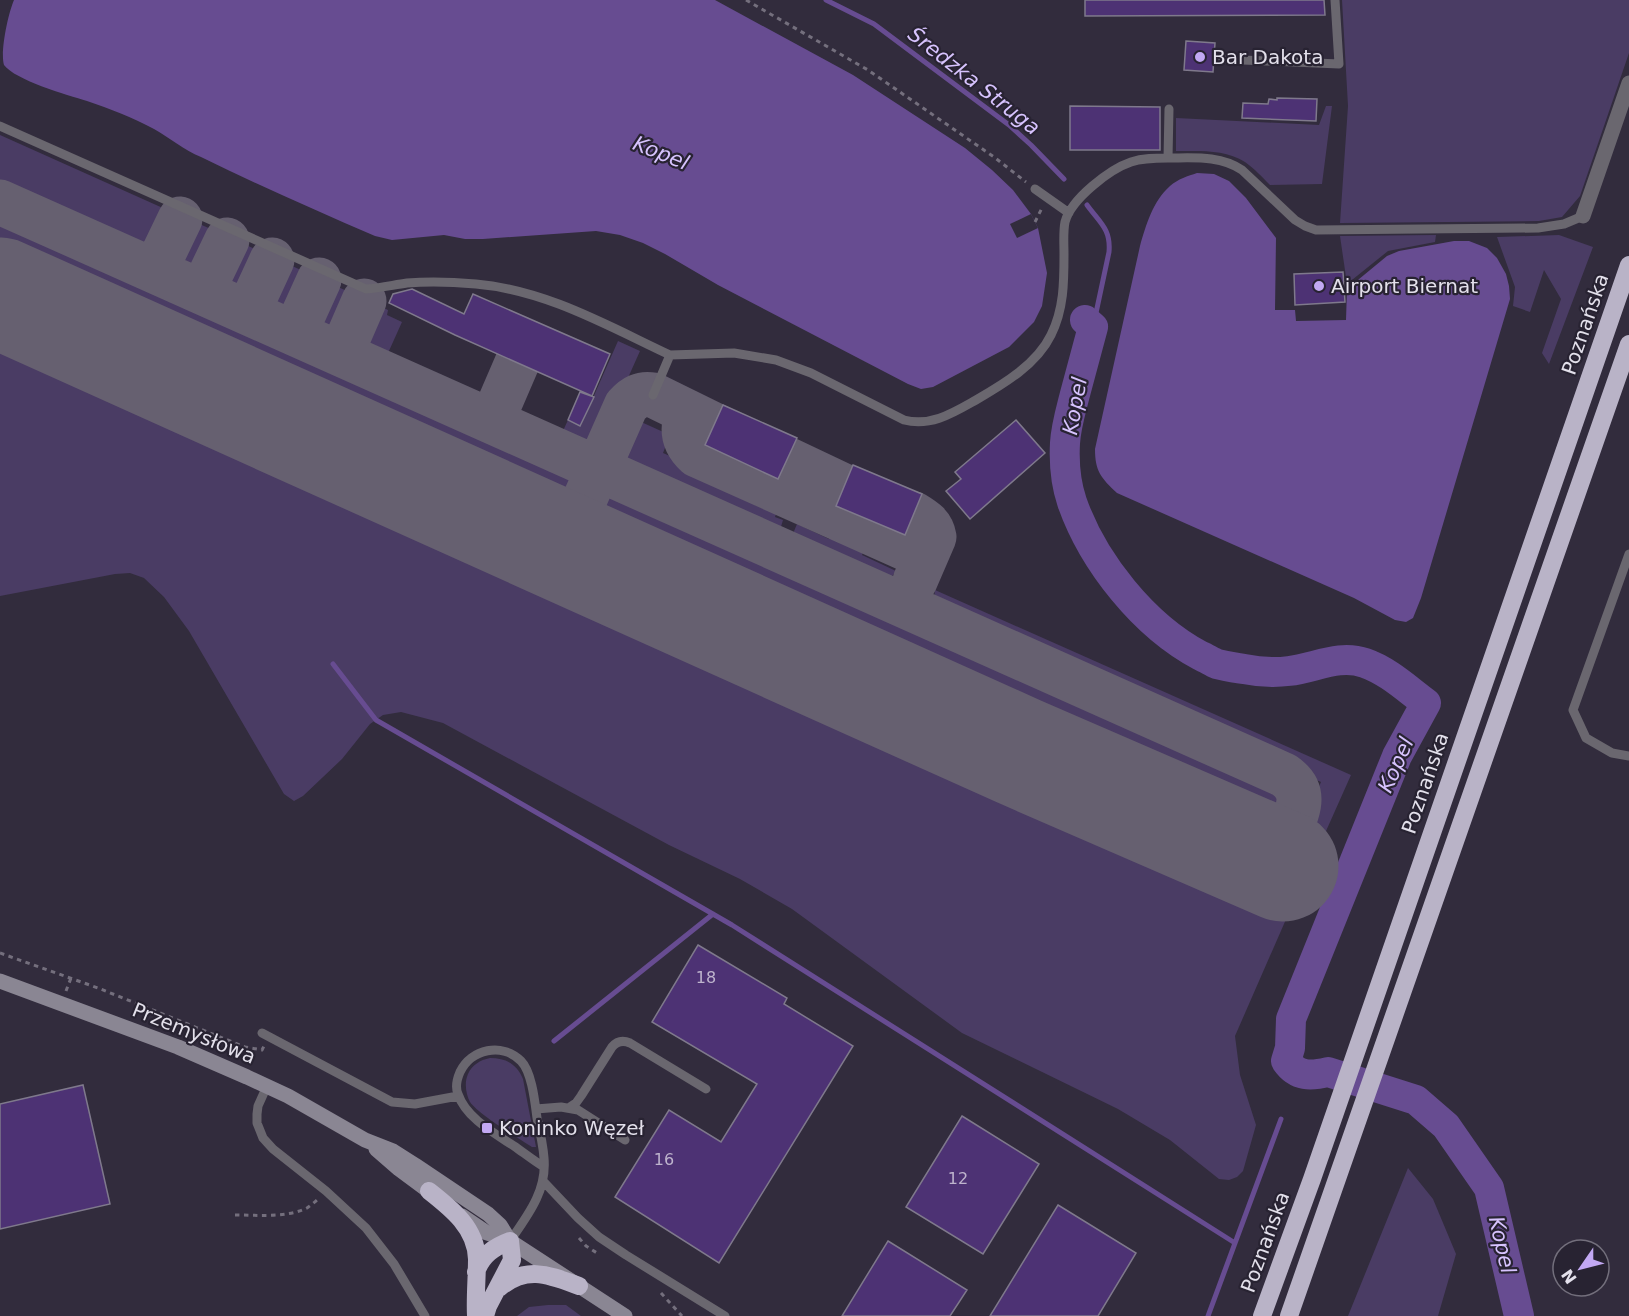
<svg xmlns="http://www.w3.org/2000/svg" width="1629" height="1316" font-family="'DejaVu Sans',sans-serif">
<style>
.green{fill:#4a3c64}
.water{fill:#674c91}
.pier{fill:#322c3d}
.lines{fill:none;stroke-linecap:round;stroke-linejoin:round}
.stream{stroke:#674c91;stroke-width:5}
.river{stroke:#674c91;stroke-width:30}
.taxiway{stroke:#666070;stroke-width:45}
.runway{stroke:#666070;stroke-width:111}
.building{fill:#4d3274;stroke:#7f798c;stroke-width:1.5}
.path{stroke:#746f7d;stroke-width:3;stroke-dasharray:4.5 4.5;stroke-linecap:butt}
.lane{stroke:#6a676f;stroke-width:9}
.street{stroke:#6a676f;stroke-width:15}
.secondary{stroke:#8a8693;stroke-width:15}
.highway{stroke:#b9b3c7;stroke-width:18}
.poi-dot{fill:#c2a8f3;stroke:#282332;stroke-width:2}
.labels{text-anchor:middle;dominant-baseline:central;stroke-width:4.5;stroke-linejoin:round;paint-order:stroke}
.number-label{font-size:16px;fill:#beb4cd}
.poi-label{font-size:20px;fill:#e3e0eb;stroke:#282332;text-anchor:start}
.street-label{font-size:20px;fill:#e3e0eb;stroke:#282332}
.water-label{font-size:21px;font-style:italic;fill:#d7c3fe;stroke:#282332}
</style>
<rect width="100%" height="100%" fill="#322c3d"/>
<!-- green -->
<path class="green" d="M1342,0H1629V53L1580,196L1562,217L1539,221L1340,223L1348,106Z
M1326,106H1332L1322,184L1270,185C1262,177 1255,169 1245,162C1225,149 1199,151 1176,151V118L1319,125Z
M0,135L174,213L154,255L148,257L0,191Z
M0,213L578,470L582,481L568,512L554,518L0,270Z
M188,219L220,233L201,276L195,278L172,268L169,262Z
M1436,235L1435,242L1388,251L1347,284L1340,236Z
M1559,235L1593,247L1549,364L1542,353L1561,299L1544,270L1530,312L1513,306L1515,287L1497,237Z
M235,240L266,254L247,296L241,299L218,289L215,282Z
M281,261L312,275L294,317L287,319L265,309L262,303Z
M327,282L358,296L339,337L333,340L311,330L308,323Z
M373,303L388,310L387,315L402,322L384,362L357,350L354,344Z
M0,320L1160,839L1294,901L1235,1036L1240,1075L1256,1125L1243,1171L1237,1177L1229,1180L1219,1179L1170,1140L1118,1109L962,1033L792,909L740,879L669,845L443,723L401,712L383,715L370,724L342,759L303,796L294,801L284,794L189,631L164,597L144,578L130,573L115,574L0,596Z
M618,341L640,351L602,436L596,434L597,438L600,439L596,449L586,452L566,443L562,433L568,420L581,425Z
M639,421L670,435L663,453L758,494L755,505L776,514L775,517L783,520L780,530L770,534L618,467L615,457L628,424Z
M610,485L1278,784L1285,795L1288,808L1279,828L1263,834L592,534L586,519L601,488Z
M797,524L829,539L833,529L904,561L899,567L864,550L862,555L896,571L884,587L794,546L792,536Z
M935,590L1351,775L1314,858L1307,851L1298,836L1321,782L933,609Z
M490,1058C506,1058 517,1064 523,1079L536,1147H532C517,1137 479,1115 470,1102C466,1094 464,1083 468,1074C472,1065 480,1060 490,1058Z
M1408,1168L1433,1199L1456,1254L1438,1316H1348Z
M548,1305H566L581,1316H517L529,1307Z"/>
<!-- water -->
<path class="water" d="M14,0H715L853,75L965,148L992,170L1013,190L1031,214L1038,228L1047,273L1042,306L1034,322L1009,347L933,387L921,389L908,384L718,285L665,254L643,243L620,235L596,231L483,239H465L444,235L392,240L375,236C317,211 258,185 201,157C184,150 170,138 154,129C132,117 110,109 87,101C67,95 15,80 4,65C0,52 8,14 14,0Z
M1197,173L1214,174L1229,181L1246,198L1276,238L1275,310H1295L1296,321L1346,320L1347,289L1387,256L1399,251L1454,241H1469L1487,248L1497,258L1506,274L1509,286L1510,299L1421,598L1413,618L1406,622L1395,620L1354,598L1117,493C1101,478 1095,471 1095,449L1140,246C1146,225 1153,201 1170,186C1178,179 1188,176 1197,173Z"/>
<!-- pier -->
<path class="pier" d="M1031,214L1038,228L1017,238L1010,224Z"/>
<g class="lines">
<!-- stream -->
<path class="stream" d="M826,0L874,24L1009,125L1031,145L1064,179
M1087,205C1100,223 1111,229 1109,252L1093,327
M333,664L376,720L732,925L1235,1243
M554,1041L713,914
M1208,1316L1281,1119"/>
<!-- river -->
<path class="river" d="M1085,320L1093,327C1087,350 1081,372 1075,394C1071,410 1066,426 1065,443C1064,461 1066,484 1072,502C1093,562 1144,626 1201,656C1206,658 1212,662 1217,664C1226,666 1235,668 1244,669C1259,672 1274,673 1289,671C1315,668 1339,654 1365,663C1388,671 1407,689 1426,703L1397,756L1291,1019L1290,1048L1286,1061C1297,1077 1311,1076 1328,1072L1416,1100L1446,1126L1489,1188L1519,1316"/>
<!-- taxiway -->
<path class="taxiway" d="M0,202L1284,775C1307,791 1299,808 1290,830C1286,838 1283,847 1274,852C1266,856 1259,854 1251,852
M155,271L180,219
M202,292L227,240
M248,312L272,260
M295,333L319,280
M341,354L364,301
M688,412C681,429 683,442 697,455L925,557
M492,421L517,363
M787,459L844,486
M914,514C924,520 932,525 934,537L915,581
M564,546L626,406C634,397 641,393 653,395L714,425"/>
<!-- runway -->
<path class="runway" d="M0,293L1018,751L1283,866"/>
</g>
<!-- building -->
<path class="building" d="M1085,0H1324L1325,15L1085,16Z
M1186,41L1215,43L1213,72L1184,70Z
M1277,98L1317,99L1316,121L1242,118L1243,103L1268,104L1269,99L1277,100Z
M1070,106L1160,107V150H1070Z
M1343,272L1345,302L1295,305L1294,274Z
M412,289L464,314L473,294L610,354L592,396L455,335L389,303L393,294Z
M580,392L594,397L580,426L568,420Z
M723,405L797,438L778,479L705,445Z
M1016,420L1045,453L970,519L946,491L961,479L955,472Z
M853,465L922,494L905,535L836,506Z
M698,945L787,998L784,1004L853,1046L719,1263L615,1197L669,1110L721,1142L757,1084L652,1022Z
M83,1085L110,1204L0,1229V1104Z
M962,1116L1039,1164L983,1254L906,1207Z
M1058,1205L1136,1253L1098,1316H990Z
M888,1241L967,1290L950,1316H842Z"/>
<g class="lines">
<!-- path -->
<path class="path" d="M746,0L868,70L994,157L1026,182
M1035,222L1042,208
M0,953L98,988L245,1047L262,1050L264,1046
M66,991L71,978
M235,1215C256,1215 287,1218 307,1208C311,1205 315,1202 318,1199
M579,1238L586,1246L597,1253
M661,1293L682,1316"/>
<!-- lane -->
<path class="lane" d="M1220,59L1339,64L1335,0
M0,126L366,289C380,288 393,285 407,283C430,281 454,282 476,284C546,290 608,326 670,355
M1168,158C1193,158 1220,155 1242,170L1295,220L1305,226L1316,230L1538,228L1564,224L1583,216
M1035,189L1069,213
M653,395L670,355L734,353L776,360L811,373L904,420C931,427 953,413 976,400C1004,384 1037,364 1051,335C1064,309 1064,282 1064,254C1064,244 1063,232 1065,222C1071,199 1110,169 1131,162C1143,158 1155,158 1168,158L1169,109
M1629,554L1573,710L1586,738L1612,753L1629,756
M262,1033L392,1102L415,1104L458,1096
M267,1086L258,1106L257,1114V1123L263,1138L273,1149L326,1191L366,1228L394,1264L425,1316
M570,1107L576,1103L581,1096L612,1047C617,1041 623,1040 630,1043L706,1089
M536,1109L561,1107L578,1110L625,1140
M543,1181L578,1218L599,1237L626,1255L725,1316
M510,1241C528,1215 547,1191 544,1158C543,1145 540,1131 537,1118C535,1103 532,1072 521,1061C502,1042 471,1049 460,1072C457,1079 455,1087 458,1094C466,1118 494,1133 514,1146C524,1153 534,1161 544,1167"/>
<!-- street -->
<path class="street" d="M1583,216L1629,83"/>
<!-- secondary -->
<path class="secondary" d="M0,981L178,1047L247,1077L288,1096L365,1140L393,1151L415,1165L488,1214L500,1225L510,1241
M376,1149L399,1169L438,1198
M462,1216L487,1233L510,1241L625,1316"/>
<!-- highway -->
<path class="highway" d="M429,1191C452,1209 476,1228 477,1259C477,1278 475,1297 476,1316
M476,1272C482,1255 494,1247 510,1241L512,1260L488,1306L485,1316
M499,1288C527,1265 549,1275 579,1286
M1262,1316L1312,1179L1629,265
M1289,1316L1629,344"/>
</g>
<!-- markers -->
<g class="poi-dot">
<circle cx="1200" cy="57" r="6"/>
<circle cx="1319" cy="286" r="6"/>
<rect x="481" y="1122" width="12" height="12" rx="3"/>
</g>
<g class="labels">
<!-- number labels -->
<g class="number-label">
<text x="706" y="977">18</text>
<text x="664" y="1159">16</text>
<text x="958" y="1178">12</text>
</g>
<!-- poi labels -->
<g class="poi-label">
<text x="1212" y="57">Bar Dakota</text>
<text x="1331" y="286">Airport Biernat</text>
<text x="499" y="1128">Koninko Węzeł</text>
</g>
<!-- street labels -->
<g class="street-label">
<text transform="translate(1585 324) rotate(-71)">Poznańska</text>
<text transform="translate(1425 783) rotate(-71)">Poznańska</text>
<text transform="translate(194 1033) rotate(22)">Przemysłowa</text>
<text transform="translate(1265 1242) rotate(-70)">Poznańska</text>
</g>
<!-- water labels -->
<g class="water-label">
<text transform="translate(974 81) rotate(38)">Średzka Struga</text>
<text transform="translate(661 153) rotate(22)">Kopel</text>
<text transform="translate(1075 406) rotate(-80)">Kopel</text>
<text transform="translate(1396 765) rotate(-66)">Kopel</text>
<text transform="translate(1502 1245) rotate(77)">Kopel</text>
</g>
</g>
<!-- north arrow -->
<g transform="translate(1581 1268) rotate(235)"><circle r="28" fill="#282332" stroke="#736f7c" stroke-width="1.5"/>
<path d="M0-4.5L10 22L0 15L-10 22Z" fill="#c2a8f3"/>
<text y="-9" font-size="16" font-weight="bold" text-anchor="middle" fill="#e3e0eb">N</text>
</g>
</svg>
